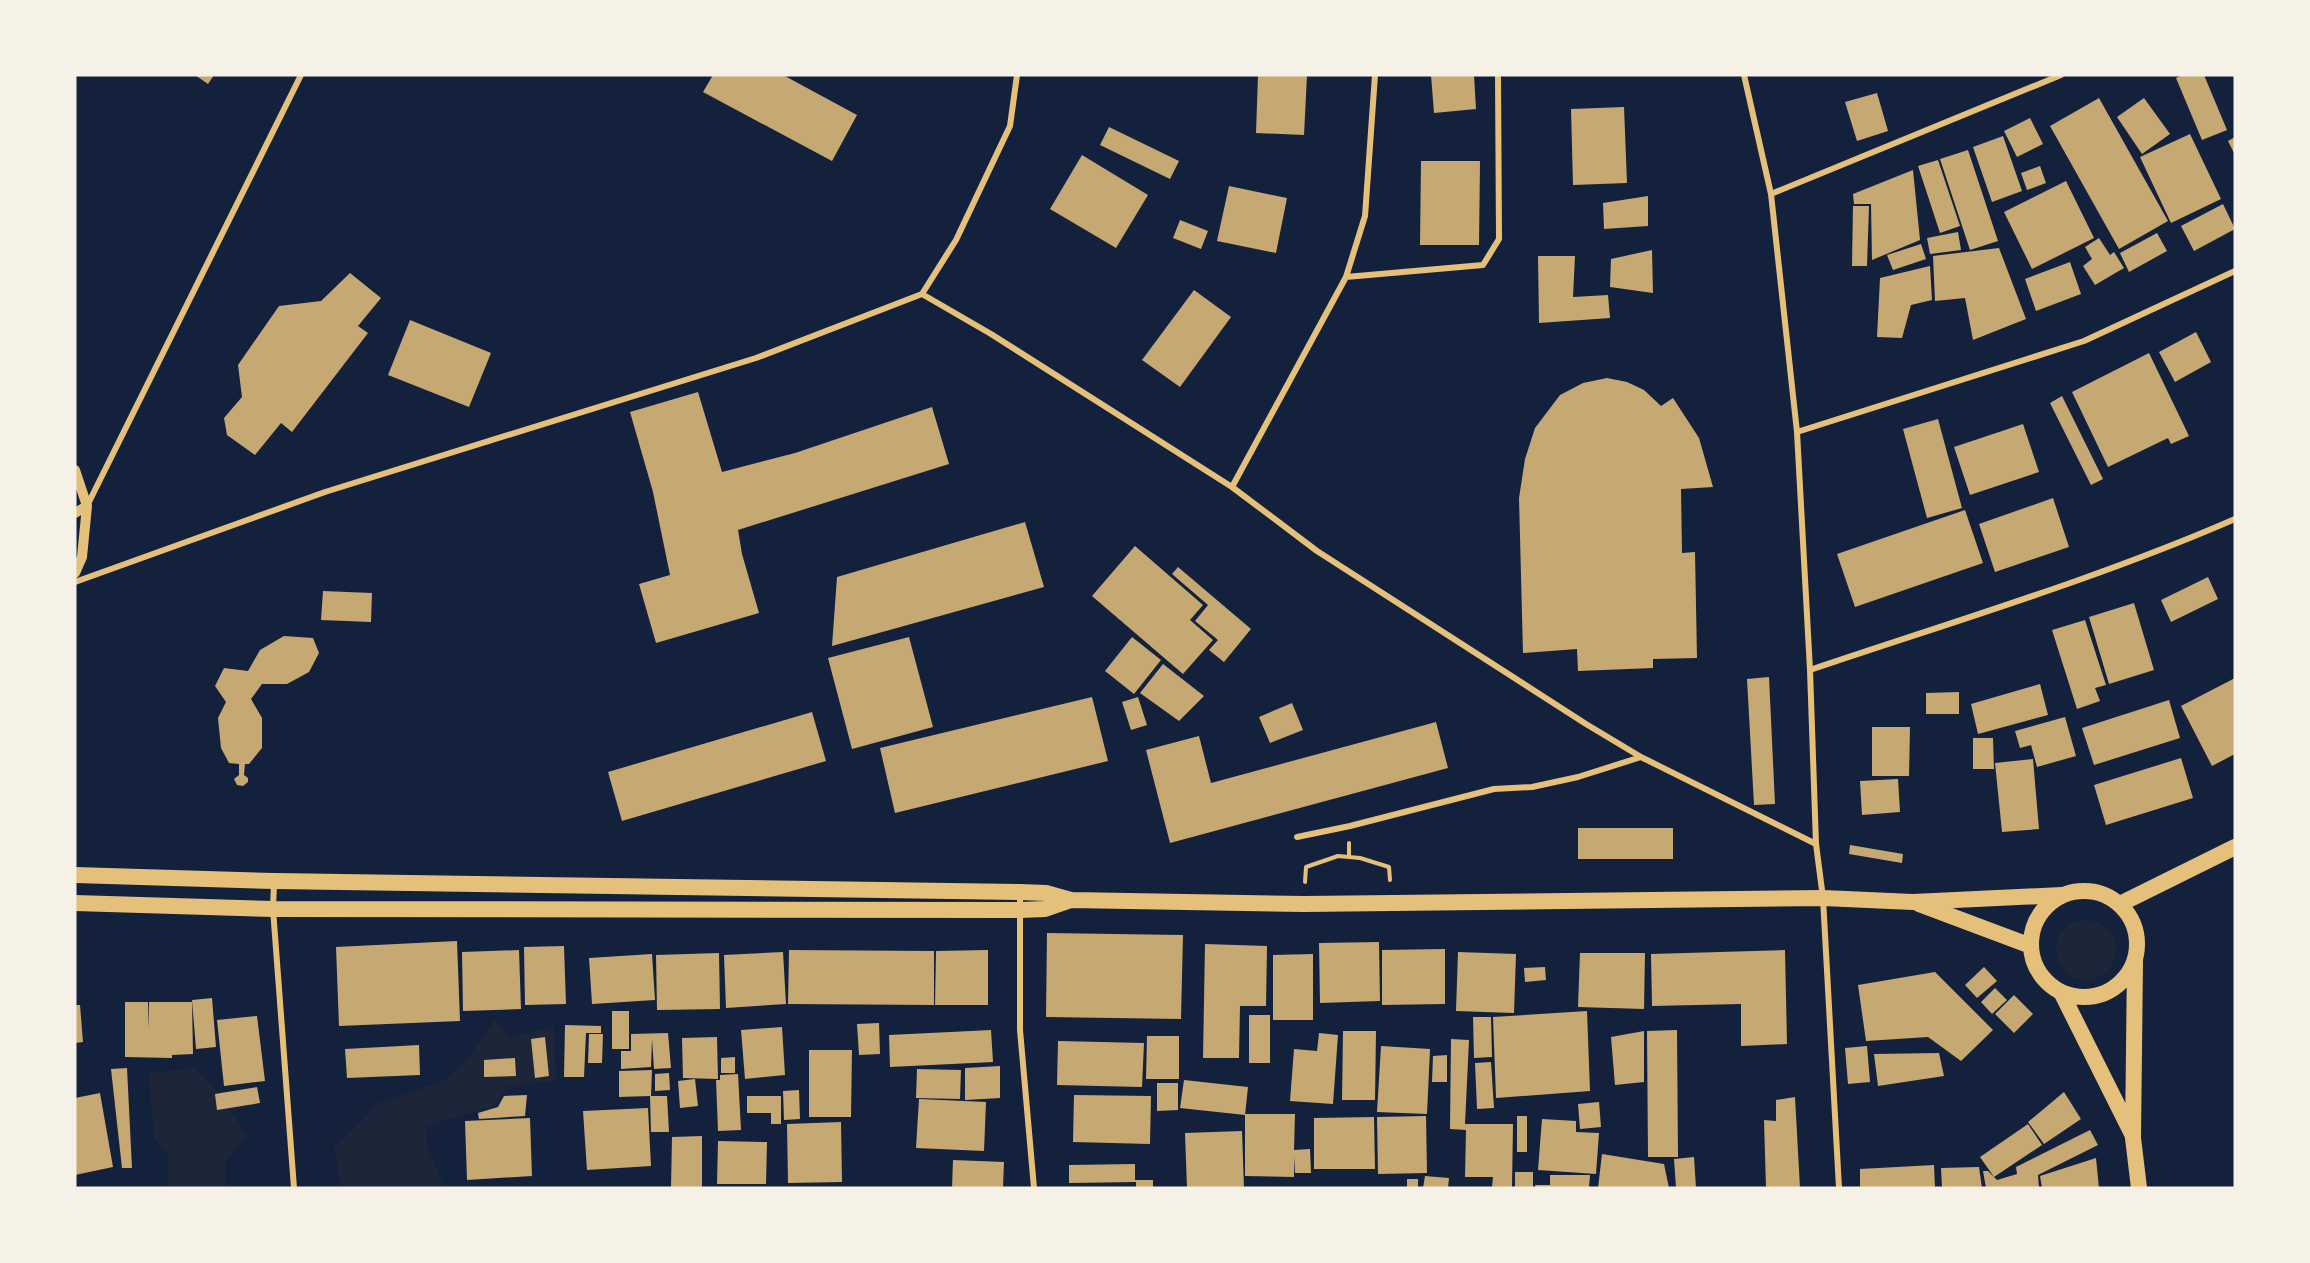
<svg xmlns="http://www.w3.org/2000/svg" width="2310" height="1263" font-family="Mulish,sans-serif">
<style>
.green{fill:#1d2539}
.building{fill:#c6a872}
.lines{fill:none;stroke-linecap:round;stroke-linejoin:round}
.path{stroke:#e5c07b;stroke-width:4}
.minor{stroke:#e5c07b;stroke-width:6}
.tertiary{stroke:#e5c07b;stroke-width:10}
.trunk{stroke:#e5c07b;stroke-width:16}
</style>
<rect width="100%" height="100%" fill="#14213d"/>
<!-- green -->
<path class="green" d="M2056 950a30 30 0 1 1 60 0a30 30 0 1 1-60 0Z
M495,1019L508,1037L554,1027L556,1081L507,1086L495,1106L425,1126L429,1150L443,1185L442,1188H342L334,1148L377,1104L445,1080L467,1060Z
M194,1068L215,1089L247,1135L225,1163V1188H168V1153L154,1139L149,1073Z"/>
<!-- building -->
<path class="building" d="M195,75H214L208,84Z
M713,75H783L857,115L832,161L703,92Z
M1258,75H1307L1304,135L1256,133Z
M1431,75H1474L1476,109L1434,113Z
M2182,75H2204L2227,130L2202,140L2176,78Z
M1877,93L1888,131L1857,141L1845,102Z
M2099,98L2168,221L2119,249L2050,126Z
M2144,98L2170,134L2142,154L2117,117Z
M1624,107L1627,183L1573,185L1571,109Z
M2030,118L2043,144L2017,157L2004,131Z
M1109,127L1179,161L1170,179L1100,145Z
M2190,134L2221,199L2171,223L2140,157Z
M2003,136L2022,191L1992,202L1973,147Z
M2235,137V155L2228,141Z
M1968,150L1998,241L1970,250L1940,159Z
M1082,155L1148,195L1116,248L1050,209Z
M1938,160L1960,226L1940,233L1918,166Z
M1421,161H1480L1479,245H1420Z
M2040,166L2046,183L2027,190L2021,173Z
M1913,170L1920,240L1872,260L1871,204H1854L1853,194Z
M2066,181L2094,238L2032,269L2004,212Z
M1229,186L1287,198L1276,253L1217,241Z
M1648,196V226L1604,229L1603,203Z
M2223,204L2235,229L2194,251L2181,226Z
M1853,206H1869L1867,266H1852Z
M1180,220L1208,231L1201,249L1173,238Z
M1958,232L1961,250L1930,254L1927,238Z
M2157,233L2167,251L2129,272L2120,253Z
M2099,238L2110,255L2114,252L2124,268L2095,285L2083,266L2092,259L2085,247Z
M1921,244L1926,259L1893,270L1887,255Z
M1999,248L2026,319L1973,340L1965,298L1935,301L1933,256Z
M1652,250L1653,293L1610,287L1611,259Z
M1538,256H1575L1573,297L1608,295L1610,318L1539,323Z
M2070,262L2081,294L2036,311L2025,279Z
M1930,266L1932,300L1911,305L1902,338L1877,337L1880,278Z
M350,273L381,298L358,326L368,333L292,432L281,423L255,455L227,435L224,418L242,397L238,365L279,306L321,301Z
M1194,290L1231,317L1180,387L1142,360Z
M410,320L491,353L469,407L388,375Z
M2196,332L2211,362L2175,382L2159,352Z
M2149,353L2189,436L2171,444L2168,438L2108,467L2072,392Z
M1607,378L1627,382L1644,390L1661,406L1673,398L1699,438L1713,487L1681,489L1682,553L1695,552L1697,658L1653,659V668L1578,671L1577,649L1523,653L1519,498L1525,459L1535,428L1560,395L1583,383Z
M698,392L722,472L795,453L932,407L949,464L738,530L742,554L759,613L656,643L639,584L670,575L653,492L630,412Z
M2062,396L2103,479L2091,485L2050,403Z
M1938,419L1962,508L1927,518L1903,429Z
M2023,424L2039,472L1970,495L1954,447Z
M2053,498L2069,547L1995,572L1979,524Z
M1965,510L1983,563L1855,607L1837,554Z
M1025,522L1044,587L832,646L837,577Z
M1135,546L1203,605L1190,620L1213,640L1183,674L1092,596Z
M1178,567L1251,629L1224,662L1209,650L1218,640L1195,621L1208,605L1172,574Z
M2208,577L2218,599L2171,622L2161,600Z
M323,591L372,593L371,622L321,620Z
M2134,603L2154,670L2109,684L2089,617Z
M2085,620L2106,685L2095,688L2100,701L2077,709L2052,630Z
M284,636L313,638L319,653L309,672L287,684H262L251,699L262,718V748L249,764H245L244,775L248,778V782L243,786L237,785L234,779L239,775V764L229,763L221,748L218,718L226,702L215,686L224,668L248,671L260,650Z
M909,637L933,727L852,749L828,658Z
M1132,637L1161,660L1134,694L1105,671Z
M1163,664L1204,696L1179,721L1140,693Z
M1769,677L1775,804L1754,805L1747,679Z
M2235,678V754L2212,766L2181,706Z
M2040,684L2048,715L1978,734L1971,704Z
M1959,692V714H1926V693Z
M1092,697L1108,761L895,813L880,748Z
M1138,697L1147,725L1131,730L1122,702Z
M2169,700L2180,738L2094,765L2082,728Z
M1292,703L1303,730L1270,743L1259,717Z
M812,712L826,761L622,821L608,772Z
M2065,717L2076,756L2037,767L2031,745L2020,748L2015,731Z
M1436,722L1448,768L1170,843L1146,750L1199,736L1211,783Z
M1872,727H1910L1909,776H1872Z
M1973,738H1993L1994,769H1973Z
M2181,758L2193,798L2106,825L2094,785Z
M2033,759L2039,829L2002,832L1995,763Z
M1898,779L1900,812L1862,815L1860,781Z
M1578,828H1673V859H1578Z
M1850,845L1903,854L1902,863L1849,854Z
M1047,933L1183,935L1181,1019L1046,1017Z
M457,941L460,1021L339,1026L336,947Z
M1379,942L1380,1001L1320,1003L1319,943Z
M1205,944L1267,946L1266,1006H1240L1239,1058H1203Z
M564,946L566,1004L525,1005L524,947Z
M1445,949V1004L1382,1005V950Z
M519,950L521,1009L463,1011L462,952Z
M789,950L934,951V1005L788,1004Z
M988,950V1005H935L936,951Z
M1785,950L1787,1044L1741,1046V1004L1652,1006L1651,954Z
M783,952L786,1004L726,1008L724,955Z
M1458,952L1516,954L1514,1013L1456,1011Z
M719,953L720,1009L657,1010L656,955Z
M1580,953H1645L1644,1009L1578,1007Z
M652,954L655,1000L592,1004L589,958Z
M1313,954V1020H1273V955Z
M1545,967L1546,980L1525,982L1524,968Z
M1984,967L1997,981L1977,998L1965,985Z
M1935,972L1993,1030L1961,1061L1928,1037L1866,1041L1858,985Z
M1995,988L2007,1000L1992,1014L1981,1002Z
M2014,995L2033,1014L2014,1033L1995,1014Z
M212,998L216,1047L196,1049L192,1000Z
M125,1002H148V1030L149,1002H192L193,1054L172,1055V1058L125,1057Z
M75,1005H80L83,1042L75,1043Z
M612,1011H629V1049H612Z
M1587,1011L1590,1091L1496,1098L1493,1017Z
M1249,1015H1270V1063H1249Z
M257,1016L265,1081L224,1086L217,1020Z
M1473,1017H1491L1492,1057L1474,1058Z
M879,1023L880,1054L859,1055L857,1024Z
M565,1025L601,1026V1033H586L584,1077H564Z
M782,1027L785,1075L745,1079L741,1030Z
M991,1030L993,1062L890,1067L889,1035Z
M1677,1030L1678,1157H1648L1647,1031Z
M1343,1031H1376L1375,1100H1342Z
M1644,1031V1082L1615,1085L1611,1037Z
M668,1033L671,1068L654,1069L652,1039L651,1067L621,1069V1051H631V1034Z
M1319,1033L1338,1035L1333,1104L1290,1101L1294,1049L1317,1051Z
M589,1034H603L602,1063H588Z
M1147,1036H1179V1079H1146Z
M545,1037L549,1076L535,1078L531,1039Z
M717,1037L718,1079L683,1078L682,1038Z
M1451,1039L1469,1040L1465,1124H1513L1512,1187H1492L1493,1177H1465L1466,1130L1450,1129Z
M1058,1041L1144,1043L1142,1087L1057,1085Z
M419,1045L420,1075L347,1078L345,1049Z
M1381,1046L1430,1049L1427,1114L1377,1112Z
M1867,1046L1870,1082L1848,1084L1845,1048Z
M809,1050H852L851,1117H809Z
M1939,1053L1944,1076L1878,1086L1874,1054Z
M1447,1055V1082H1432L1433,1056Z
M735,1057V1073H721V1058Z
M515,1058L516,1076L484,1077V1060Z
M1491,1062L1494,1108L1477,1109L1475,1063Z
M1000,1066V1098L965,1100V1068Z
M127,1068L132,1168H122L111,1069Z
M917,1069L961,1070L960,1099L916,1098Z
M652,1070L651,1096H667L669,1132H651L650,1096L619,1097V1071Z
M669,1073L670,1090L655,1091V1074Z
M738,1074L741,1130L718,1131L716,1080H720V1075Z
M695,1079L698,1106L680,1108L678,1081Z
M1184,1080L1248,1087L1245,1115L1180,1108Z
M1157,1083H1178V1110L1157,1111Z
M257,1087L260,1103L217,1110L215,1094Z
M799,1090L800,1119L784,1120L783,1091Z
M2064,1092L2081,1119L2044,1144L2028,1122Z
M100,1093L113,1167L75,1175V1098Z
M527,1095L525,1116L479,1119L478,1113L498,1107L504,1096Z
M1074,1095L1151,1096L1150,1144L1073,1142Z
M747,1096H781V1124H771V1113H747Z
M1795,1097L1800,1188H1766L1764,1120L1776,1121V1100Z
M919,1099L986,1102L984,1151L916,1148Z
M1599,1102L1601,1127L1580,1129L1578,1104Z
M648,1108L651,1166L587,1170L583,1111Z
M1245,1114H1295L1294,1150L1310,1149L1311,1173H1295L1294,1156V1177L1245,1176Z
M1426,1116L1427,1173L1378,1174L1377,1117Z
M1517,1116H1527V1152H1517Z
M1374,1117L1375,1169H1314V1118Z
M530,1118L532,1176L467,1180L465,1121Z
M1542,1119L1576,1121V1132L1599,1133L1596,1174L1538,1170Z
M841,1122L842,1182L788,1183L787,1124Z
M2028,1124L2042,1145L1994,1177L1997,1180L2017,1174L2016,1167L2090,1130L2098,1145L2038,1175L2039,1188H1986L1983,1171H1988L1994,1177L1980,1157Z
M1242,1131L1244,1188H1187L1185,1133Z
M702,1136V1187H671L672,1137Z
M718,1141L767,1142L766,1184H717Z
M1602,1154L1664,1164L1669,1188H1598Z
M1694,1157L1696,1188H1676L1674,1159Z
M2096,1158L2099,1188H2042L2040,1176Z
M953,1160L1004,1162L1003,1188H952Z
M1135,1164V1180H1153V1188H1136V1182L1069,1183V1165Z
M1934,1165L1935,1188H1860V1169Z
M1979,1167L1982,1188H1942L1941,1168Z
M1515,1172H1533V1188H1515Z
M1550,1175H1590L1589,1188H1536L1535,1185H1550Z
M1425,1176L1449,1178L1448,1188H1423Z
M1407,1179H1418V1188H1407Z"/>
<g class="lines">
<!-- path -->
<path class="path" d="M1349,857V843
M1305,882L1306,867L1338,856L1360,858L1389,867L1390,880"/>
<!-- minor -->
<path class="minor" d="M1744,75L1771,194L1797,432L1810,670L1816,844L1823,898L1839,1188
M1771,194L2061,75
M1346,277L1483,265L1499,239L1498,75
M922,294L991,334L1232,487L1317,551L1586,724L1641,757L1816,844
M1797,432L2084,341L2235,271
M1232,487L1346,277L1365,216L1375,75
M87,506L301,75
M75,582L325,492L756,358L922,294L956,240L1010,126L1017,75
M1810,670C1952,622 2097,579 2235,519
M1297,837L1350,826L1494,789L1532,787L1578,777L1641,757
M274,883L273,909L294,1188
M1020,893V1030L1034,1188"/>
<!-- tertiary -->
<path class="tertiary" d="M75,470L87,506L82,557L75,573
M75,513L87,506"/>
<!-- trunk -->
<path class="trunk" d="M75,875L274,881L1020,892L1046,893L1071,900L1304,904L1823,898L1913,902L2062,895
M2031 944a53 53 0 1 1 106 0a53 53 0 1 1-106 0Z
M75,903L273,909L1020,910L1045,909L1071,900
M1919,904L2031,946
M2120,904L2235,847
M2135,961L2133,1138L2139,1188
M2061,992L2132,1134"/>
</g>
<!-- border -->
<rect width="2310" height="1263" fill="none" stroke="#f6f1e7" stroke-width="153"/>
</svg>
